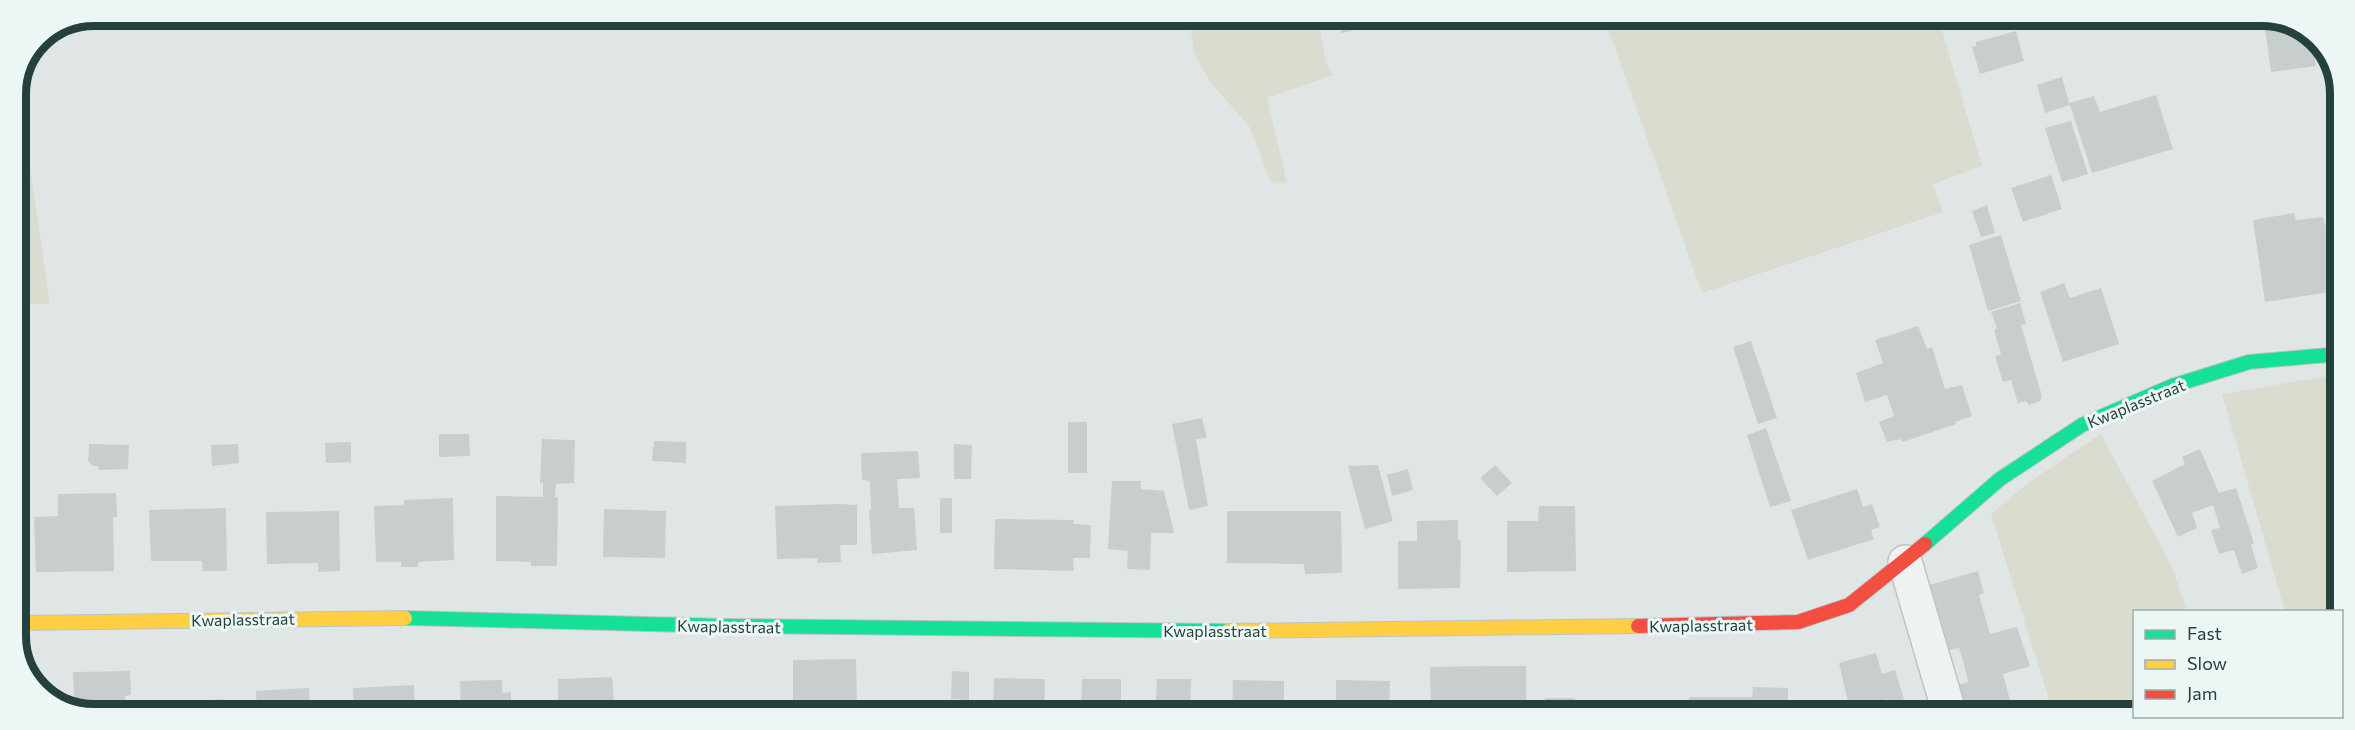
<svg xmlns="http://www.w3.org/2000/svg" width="2355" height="730" font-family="Commissioner,sans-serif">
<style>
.green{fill:#d9dccf}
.building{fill:#c8cecd}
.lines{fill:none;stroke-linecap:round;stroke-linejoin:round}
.street-casing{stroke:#bec4c3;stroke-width:36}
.fast-casing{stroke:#bec4c3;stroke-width:16}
.slow-casing{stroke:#bec4c3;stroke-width:16}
.jam-casing{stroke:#bec4c3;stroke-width:16}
.street{stroke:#eff2f2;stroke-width:33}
.fast{stroke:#16e098;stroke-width:14}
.slow{stroke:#ffcf43;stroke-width:14}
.jam{stroke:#f24e42;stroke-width:14}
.labels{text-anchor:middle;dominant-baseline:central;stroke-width:6;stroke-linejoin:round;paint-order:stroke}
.street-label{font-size:16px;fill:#25413e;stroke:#ecf6f5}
.rim{fill:none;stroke:#25413e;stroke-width:8}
</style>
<rect width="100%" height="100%" fill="#e0e6e5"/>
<!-- green -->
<path class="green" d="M1189,16L1318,17L1326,62L1333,75L1267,98L1287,183L1271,182L1249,126L1211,83L1194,53Z
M1604,17H1938L1982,166L1933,184L1943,212L1702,293Z
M2202,18H2258L2204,29Z
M18,85L50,304H15V93Z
M2339,374L2337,611H2285L2222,394Z
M2101,434L2172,567L2187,611L2134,612V713L2054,715L1991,514L2028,483Z"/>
<!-- building -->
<path class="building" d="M1338,17H1392L1393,22L1341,33Z
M2282,18L2312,38L2316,66L2271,72L2264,20Z
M2016,31L2024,61L1980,74L1972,47L1976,46V42Z
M2062,77L2069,103L2094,96L2100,112L2156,95L2173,149L2092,173L2070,105L2045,113L2037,85Z
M2071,121L2088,174L2062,182L2045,128Z
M2051,175L2062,209L2023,222L2011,188Z
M1987,205L1995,233L1981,237L1972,211Z
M2294,213L2296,220L2323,217L2325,225L2331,224L2338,277L2334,278L2336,291L2265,302L2253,220Z
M2001,235L2021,301L1988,311L1969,245Z
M2064,283L2070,298L2101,288L2119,344L2063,362L2040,292Z
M2020,303L2026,324L2021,325L2042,396L2040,401L2029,405L2026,401L2018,403L2011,380L2003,382L1995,357L2001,354L1994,330L1997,328L1991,312Z
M1918,326L1927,349L1932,347L1945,389L1962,385L1972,416L1955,422L1956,424L1903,442L1900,439L1887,442L1879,422L1894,416L1887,395L1865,402L1856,373L1883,363L1875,340Z
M1751,341L1777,418L1758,424L1733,347Z
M1202,418L1207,438L1196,439L1208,506L1189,510L1172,424Z
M1068,422H1087V473H1068Z
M1766,428L1791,501L1770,507L1747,435Z
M439,434H469L470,456L439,457Z
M542,439L575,440L574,483L556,484L555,497H558L557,566H531V562L496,561V496L543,497V483H540Z
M654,441L686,442V463L652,461Z
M351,442V462L326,463L325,443Z
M89,444L129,445L128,469L99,470L98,466H93L88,461Z
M238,444L239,463L212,466L211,445Z
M954,444L972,445L971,479H954Z
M2200,449L2219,493L2236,488L2254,543L2251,545L2258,568L2242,574L2234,550L2219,554L2211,530L2220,528L2213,505L2192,513L2197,528L2178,537L2152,481L2185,464L2182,457Z
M918,451L920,478L897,479L899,508H914L917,550L872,554L869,510H871L870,481L862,480L861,453Z
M1378,465L1393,521L1365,529L1348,466Z
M1495,465L1512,483L1497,496L1480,478Z
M1408,469L1413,490L1392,496L1387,475Z
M1112,481H1141V489L1164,491L1174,533H1151L1150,570L1127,569L1128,551L1108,549Z
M1857,489L1863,507L1872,504L1880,527L1871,530L1874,539L1808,560L1791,510Z
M116,493L117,517H113L114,571L36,572L34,517L58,516V494Z
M453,498L454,560L418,562V567H401V562H376L374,506L404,505V500Z
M940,498H952V533H940Z
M839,504L857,505V545H840L841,562L818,563L817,558L777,559L775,506Z
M1539,506H1575L1576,571L1507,572V521H1538Z
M226,508L227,571H203L202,561H151L149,510Z
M604,509L666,511L665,558L603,557Z
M339,511L340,571L318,572V563L267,564L266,512Z
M1227,511H1341L1342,573L1305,574L1304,564L1227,563Z
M995,519L1074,520L1073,524L1091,525L1090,558H1073L1074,571L994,569Z
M1458,520V540L1461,541L1460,588L1398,589V541H1417V521Z
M1978,571L1984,593L1979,595L1990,634L2017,627L2030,666L2003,674L2014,715H1966L1958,685L1968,682L1964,664L1959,648L1948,650L1929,585Z
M1876,653L1882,674L1895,670L1909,715H1892L1888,699L1850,711L1839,663Z
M856,659L857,706H850V713H793V660Z
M1490,666H1526V703H1514L1513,714H1490L1489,712L1431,713L1430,667Z
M130,671L131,695L125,696L126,712H73L67,709V697H74L73,672Z
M952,671L969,672V700L951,699Z
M612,677L614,701H644L645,713H558V679Z
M994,678L1045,679L1044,713H993Z
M1082,679H1121V710L1137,711V709L1155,710L1157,679H1191L1190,714H1081Z
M502,680V693L511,692V713H461L460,681Z
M1233,680L1284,681V714H1232Z
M1336,680L1390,681L1389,714H1336Z
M414,685L415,713H354L353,688Z
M1753,687L1788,688V714H1689V697H1752Z
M309,688L310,709L327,708V713L257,712L256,691Z
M1545,698H1575V704L1604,703L1605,701L1628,702V714H1546Z
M224,699V712H161V703Z"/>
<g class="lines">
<!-- street casing -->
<g class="street-casing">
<path id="street" d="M1905,562L1950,715"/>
</g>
<!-- fast casing -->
<g class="fast-casing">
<path id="fast" d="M1925,544L2000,479L2082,425L2172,386L2249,362L2339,354
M405,618L727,626L1228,631"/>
</g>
<!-- slow casing -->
<g class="slow-casing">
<path id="slow" d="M15,623L405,618
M1228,631L1638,626"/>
</g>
<!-- jam casing -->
<g class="jam-casing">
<path id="jam" d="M1638,626L1798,622L1849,605L1925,544"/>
</g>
<!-- street -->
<use href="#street" class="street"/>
<!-- fast -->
<use href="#fast" class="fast"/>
<!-- slow -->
<use href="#slow" class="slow"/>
<!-- jam -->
<use href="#jam" class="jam"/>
</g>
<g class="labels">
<!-- street labels -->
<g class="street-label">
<text transform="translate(2136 403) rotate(-22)">Kwaplasstraat</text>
<text transform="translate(243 619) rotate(-1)">Kwaplasstraat</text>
<text transform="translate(1701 625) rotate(-1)">Kwaplasstraat</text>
<text transform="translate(729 626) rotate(1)">Kwaplasstraat</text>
<text x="1215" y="630">Kwaplasstraat</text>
</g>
</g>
<!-- crop -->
<path d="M0 0H2355V730H0ZM94 26H2262A68 68 0 0 1 2330 94V636A68 68 0 0 1 2262 704H94A68 68 0 0 1 26 636V94A68 68 0 0 1 94 26Z" fill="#ecf6f5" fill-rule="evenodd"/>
<path class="rim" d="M94 26H2262A68 68 0 0 1 2330 94V636A68 68 0 0 1 2262 704H94A68 68 0 0 1 26 636V94A68 68 0 0 1 94 26Z"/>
<!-- legend -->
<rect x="2133" y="610" width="210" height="108" fill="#ecf6f5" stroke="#9caeac" stroke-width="1.5"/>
<rect x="2145" y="630" width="30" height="9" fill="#16e098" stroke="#9caeac" stroke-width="1.5"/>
<text x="2187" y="640" font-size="18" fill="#25413e">Fast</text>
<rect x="2145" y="660" width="30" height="9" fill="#ffcf43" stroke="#9caeac" stroke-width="1.5"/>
<text x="2187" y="670" font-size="18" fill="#25413e">Slow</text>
<rect x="2145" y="690" width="30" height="9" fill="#f24e42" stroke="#9caeac" stroke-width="1.5"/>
<text x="2187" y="700" font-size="18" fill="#25413e">Jam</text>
</svg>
